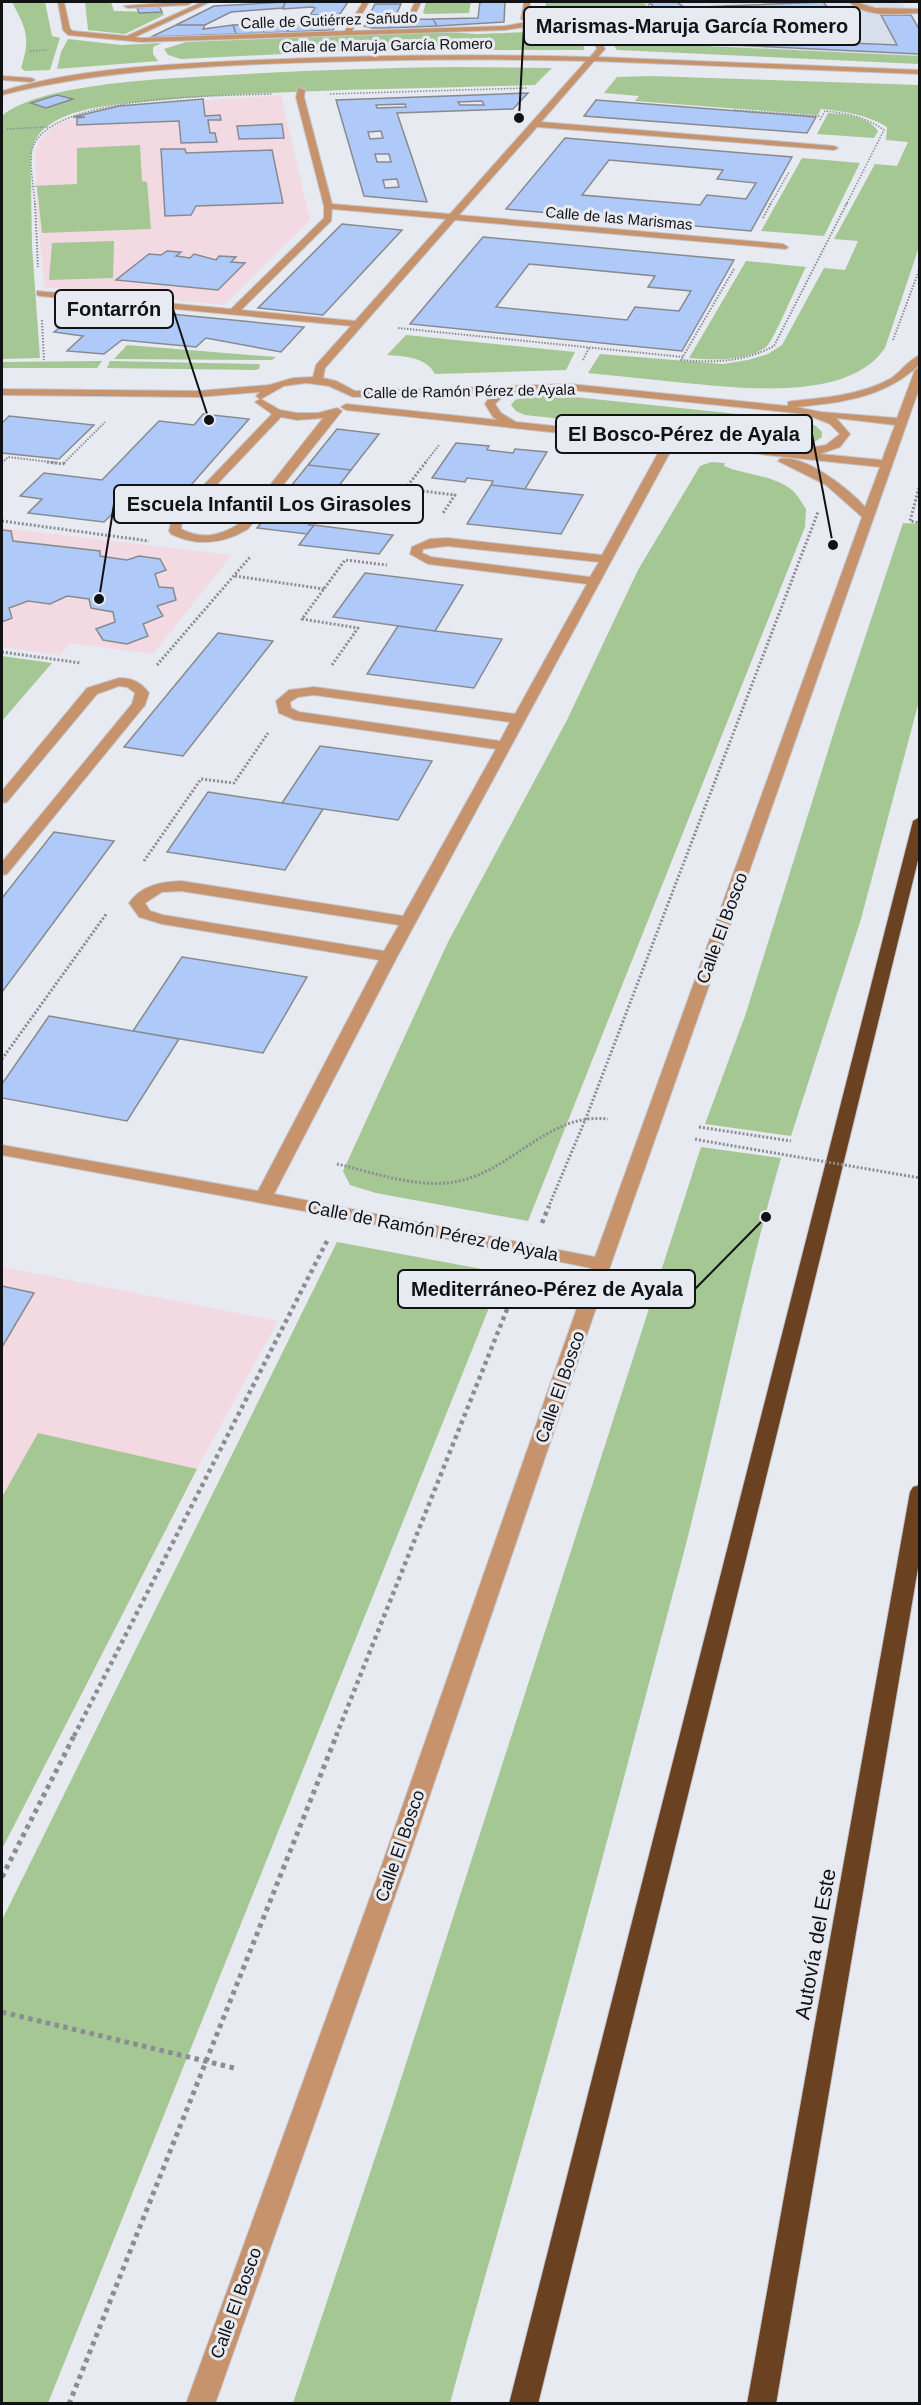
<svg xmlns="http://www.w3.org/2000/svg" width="921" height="2405" font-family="Helvetica,sans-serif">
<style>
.built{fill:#d8dfec}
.education{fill:#f2d9e2}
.green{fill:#a5c794}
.building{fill:#afc9f9;stroke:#878b90;stroke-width:1.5;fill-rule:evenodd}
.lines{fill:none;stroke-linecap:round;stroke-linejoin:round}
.minor-casing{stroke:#c5c7ce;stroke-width:2}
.highway-casing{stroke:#c5c7ce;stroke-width:2}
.path-far4{stroke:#8b8d92;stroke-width:1.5;stroke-dasharray:1.5 1.5;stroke-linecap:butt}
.path-far3{stroke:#8b8d92;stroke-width:2;stroke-dasharray:1.5 1.5;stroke-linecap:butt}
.path-far2{stroke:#8b8d92;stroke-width:3;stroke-dasharray:2 2;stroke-linecap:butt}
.path-far1{stroke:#8b8d92;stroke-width:4.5;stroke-dasharray:4 4;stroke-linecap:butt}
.path{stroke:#8b8d92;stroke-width:5;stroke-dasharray:4.5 4.5;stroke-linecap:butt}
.minor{fill:#c7936c;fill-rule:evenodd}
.highway{fill:#6a4121;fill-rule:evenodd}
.path-bridge{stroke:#8b8d92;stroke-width:3;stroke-dasharray:2 2;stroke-linecap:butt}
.labels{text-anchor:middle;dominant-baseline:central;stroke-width:6;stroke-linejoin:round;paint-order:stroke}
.far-street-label{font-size:15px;fill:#111214;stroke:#e7eaf1}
.street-label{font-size:18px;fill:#111214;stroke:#e7eaf1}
.near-street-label{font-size:21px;fill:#111214;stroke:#e7eaf1}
.leader{fill:none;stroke:#111214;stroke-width:2}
.callout-dot{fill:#111214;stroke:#e7eaf1;stroke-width:2}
.callout{fill:#e7eaf1;stroke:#111214;stroke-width:2}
.callout-label{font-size:20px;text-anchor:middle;font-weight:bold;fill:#111214}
</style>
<rect width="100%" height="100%" fill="#e7eaf1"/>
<!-- built -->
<path class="built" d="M644,2H901L919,26V56L685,45Z"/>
<!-- education -->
<path class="education" d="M281,95L310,220L224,305L45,287L38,221L35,151L41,138L56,125L92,111L119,106Z
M2,528L232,555L153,654L69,643L60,655L2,647Z
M2,1267L278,1321L197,1469L2,1849Z"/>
<!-- green -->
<path class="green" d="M12,2H45L52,36L60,38L50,70L25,71L21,68C31,37 26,29 12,2Z
M85,2H111L114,11L162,12L164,15L125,34L88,30Z
M426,2H471L469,13L426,14L423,13Z
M546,2H643L685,45L919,56V64L617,50C603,24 570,22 544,18Z
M557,31L574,35L583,41L584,50H365L181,59L168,55L164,49L186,42L440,32L478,34Z
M68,39L121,45L162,43L153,47V54L158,61L57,69L61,52Z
M456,67L552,68L535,85C412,89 287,89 163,100C130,103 77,105 49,125C27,140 31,162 31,186L77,184V148L140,145L142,181L147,182L151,229L42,233L37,187H31L32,246L40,358L2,359V116C38,84 160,79 210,76C292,71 374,68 456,67Z
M651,76L919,85V247L885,348C849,402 741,388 685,383C653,380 621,376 588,373L600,354L723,364L748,360L768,354L782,345L824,268L845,270L858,241L834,239L875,164L897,166L908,142L886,140L887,127C868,115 843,111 821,109L818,115L635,101L639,96L604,93L617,77Z
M828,113C844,114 868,116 878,131L874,138L817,134Z
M802,158L860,163L824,236L761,231Z
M114,241L113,278L49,280L52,243Z
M746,261L806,267C799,280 774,340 767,346C748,362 712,360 689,358Z
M406,335L575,352L566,370L435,374C426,357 404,356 387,355Z
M127,345L276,357L272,360L114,359Z
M102,361L97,368H2V362Z
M110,361L260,364L259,369L255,370L107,368Z
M530,395L565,396L805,421L816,426L822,432V437L816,441L792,444L525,415L516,411L511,405L515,400Z
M711,462L725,463L724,466C745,475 773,475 792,490C797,494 802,503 806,509L805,527L528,1221L376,1193L350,1185L343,1171L448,942L567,720L638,570L700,466Z
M903,523L919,524V701L861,919L791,1136L705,1124L745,1016L837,722Z
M2,656L52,663L2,721Z
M701,1147L781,1158C742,1293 716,1431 680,1567C642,1709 605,1851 566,1992C528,2129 487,2266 450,2403H293L391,2110Z
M337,1242L503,1273L48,2403H2V1920Z
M38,1433L197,1469L2,1849V1497Z"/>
<!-- building -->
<path class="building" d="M285,2H348L340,14L310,15L315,8L312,7L283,9Z
M285,2L283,8L231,12L205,25H176L214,6Z
M480,2H505L504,22L437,26L433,19L478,18Z
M649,2H677L685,8L674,12L660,13Z
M823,2L829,9L731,13L724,6Z
M375,4H401L396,15L370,14Z
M159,6L162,12L139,13L137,8Z
M724,6L731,13L663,16L660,13L674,12L685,8Z
M829,9L834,16L700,23L712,37L897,45L881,15H911L920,31V54L690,43L663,16Z
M340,14L338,19L319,20L321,15Z
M370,14L396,15L389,28H372L364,26Z
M338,19L333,30L289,32L283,25L307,24L308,20Z
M433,19L437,26L389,28L393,20Z
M262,24L264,33L236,34L233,25Z
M262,24H282L289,32L264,33Z
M176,25H205L203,29L233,25L236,34L151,37Z
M528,93L513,109L397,113L427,202L364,196L336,100ZM482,101L484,105H460L458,102ZM405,104L406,107L377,108L376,105ZM381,131L383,138L370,139L368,132ZM375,154H389L391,162H377ZM397,179L399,187L385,188L383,180Z
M57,95L73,99L46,108L31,103Z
M203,99L205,116L220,115L221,120H208L210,133H215L217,142L181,143L179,121L77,125V118L85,117H73L119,106Z
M596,100L816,117L807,133L584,116Z
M282,124L284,138L239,139L237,126Z
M565,138L792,157L751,231L506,209ZM609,160L723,170L717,179L756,183L746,199L707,195L700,205L582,195Z
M161,149H185L186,153L272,150L283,203L196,206L191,215L165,216Z
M342,224L402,230L323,315L258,308Z
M483,237L734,260L682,351L410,324ZM529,264L655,276L648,287L691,291L679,311L635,307L627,320L496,307Z
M167,251L181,252L176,256L190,258L194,254L216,260L219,256L236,257L231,262L245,263L218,290L116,280L149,254L161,255Z
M87,306L304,327L281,352L206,338L196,347L122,340L104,354L67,351L83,336L54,332Z
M203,414L249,419L162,518L114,512L104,522L28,513L42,499L20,496L44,473L102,480L159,421L194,425Z
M9,416L94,425L59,459L2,453V423Z
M337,429L379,434L351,470L308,465Z
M456,443L489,446L487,450L513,453L515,449L547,452L525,489L491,485L493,481L467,478L465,482L432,478Z
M308,465L351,470L327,501L283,496Z
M491,485L525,489L583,495L561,534L467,524Z
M283,496L327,501L309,525H314L307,534L257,528Z
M314,525L393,535L379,554L299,545Z
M2,530L11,531L13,541L100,551V556L127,560L139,556L160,559L166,570L155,574L159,587L173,588L176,600L157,606L163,616L143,624L148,636L127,644L103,640L96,629L115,622L113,612L91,608L89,599L67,596L50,604L28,601L9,608L12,618L2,622Z
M365,573L463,585L435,631L333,617Z
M398,626L435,631L502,639L474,688L367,674Z
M218,633L273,641L183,756L124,747Z
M320,746L432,761L398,820L282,803Z
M208,792L282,803L323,809L285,870L167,852Z
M54,832L114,841L2,992V898Z
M182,957L307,977L263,1053L133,1031Z
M49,1016L133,1031L179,1039L127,1121L2,1098V1084Z
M2,1286L34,1293L2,1347Z"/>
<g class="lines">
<!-- minor casing -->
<g class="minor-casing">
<path id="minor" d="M58,2H64L70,29L73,31L127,36L202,2H210L135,37L141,38L345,31L363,2H369L352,31L505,26L527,22L521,19L524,2H530L529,18C554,26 593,20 605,49L598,57L920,70V74L594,61L541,122L834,146L838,148L834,150L537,127L459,215L783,244L788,247L786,249L455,220L325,368L323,378L336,381L355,391L570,384L788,406V402L792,401C825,398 860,395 890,379C901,372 908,360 920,355V364C886,397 842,403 796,407L821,412L897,418L915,370L920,367V386L611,1264L408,1859L215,2404H186L384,1859L591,1268L342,1218L2,1155V1145L258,1191L379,960L162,924L139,917L129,903C142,885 160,882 181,881L403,916L496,749L295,720L279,713L276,701L289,690L314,687L515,714L587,584L428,564L410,554L412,547L430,539L447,538L602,555L663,444L346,410L341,407L346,404L498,420L493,417L485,404L490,396L498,392L353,397L329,386L306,383L284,386L261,399L280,410L297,413H318L337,408L342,411L248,529C223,544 198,547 171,534L169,531L172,518L272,414L255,402L260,399L256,396L260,392L198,397L2,395V389L198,391L269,385L293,378L313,377L316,365L351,326L40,296L37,295V291L231,309L324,218V206L296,97L298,88L305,90L304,97L332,204L450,214L586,61C478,58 371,60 263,64C175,68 88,73 2,95V91C85,67 172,64 258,60C369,55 479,54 590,57L597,49C586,20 529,26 505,30L141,42L68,35L63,30ZM332,209L446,219L355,321L241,310L331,221ZM570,390L805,414L830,424L840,434L826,445L792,451L516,422L501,413L495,404C508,387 550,391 570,390ZM281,417L297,420L323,418L240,523C221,536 202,540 181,529L182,521ZM836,418L895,425L882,460L820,454L840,447L850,434ZM674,445L880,467L865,507C849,489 805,454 780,459L778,461L826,485L862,517L595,1257L274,1194L397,957ZM447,546L599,562L590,577L431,557L422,553L423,549ZM314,695L510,722L500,741L299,712L291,708L290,702L298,697ZM181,891L399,925L384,951L163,915L150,911L145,903L162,892Z
M176,2L191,3L188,5L128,8L124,6Z
M415,2H421L413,19H407Z
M849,2H856L875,8L920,9V13C897,14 867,18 849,2Z
M2,76L31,78L35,80L31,82L2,80Z
M119,678C132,678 141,682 149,693L145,705L7,874L2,875V862L132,704L135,693L127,687L119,686L97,694L7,802L2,803V791L87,688Z"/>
</g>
<!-- highway casing -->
<g class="highway-casing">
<path id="highway" d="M920,817V852L538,2404H509L913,821Z
M920,1485V1556L776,2404H747L910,1492L913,1487Z"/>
</g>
<!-- path-far4 -->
<path class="path-far4" d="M646,2L680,35
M30,51L47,50
M330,94L527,88
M734,110L821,116
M820,120L825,111C846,113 866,117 884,130L846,205
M7,129L48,127
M35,205C34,190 29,164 32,150C46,94 225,96 272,94
M770,205L789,172"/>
<!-- path-far3 -->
<path class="path-far3" d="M35,203L38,267
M763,218L771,203
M734,269L681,360C714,363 744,362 774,346L847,203
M42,320L44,360
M398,328L683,357
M893,340L920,268
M583,360L589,348
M2,463L8,457L59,463
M64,463L105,422
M425,463L439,445"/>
<!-- path-far2 -->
<path class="path-far2" d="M47,462L63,464L65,462
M426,462L405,489L455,495L443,513
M920,484L910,521L920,523
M2,521L149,541
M235,576L324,589
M2,652L81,663
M157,665L250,557
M332,665L358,628L302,619L345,560L387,565
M144,861L201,779L234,783L268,733
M2,1059L107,913
M699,1127L791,1141
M695,1139L699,1140
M337,1164C376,1173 423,1191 463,1180C515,1167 551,1112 608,1119
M548,1208L586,1118L818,512"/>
<!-- path-far1 -->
<path class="path-far1" d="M542,1223L549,1206
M74,1736L328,1239
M336,1736L520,1277"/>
<!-- path -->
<path class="path" d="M2,1877L75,1734
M2,2012L234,2068
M69,2404L337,1734"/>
<!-- minor -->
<use href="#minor" class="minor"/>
<!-- highway -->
<use href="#highway" class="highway"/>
<!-- path-bridge -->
<path class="path-bridge" d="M699,1140L920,1178"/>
</g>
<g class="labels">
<!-- far-street labels -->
<g class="far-street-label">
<text transform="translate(329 20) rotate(-2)">Calle de Gutiérrez Sañudo</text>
<text transform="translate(387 45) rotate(-1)">Calle de Maruja García Romero</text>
<text transform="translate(619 218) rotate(5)">Calle de las Marismas</text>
<text transform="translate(469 391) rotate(-1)">Calle de Ramón Pérez de Ayala</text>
</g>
<!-- street labels -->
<g class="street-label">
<text transform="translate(722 928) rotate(-70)">Calle El Bosco</text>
<text transform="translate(433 1231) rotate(11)">Calle de Ramón Pérez de Ayala</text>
<text transform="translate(560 1387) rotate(-71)">Calle El Bosco</text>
<text transform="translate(400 1846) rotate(-71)">Calle El Bosco</text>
<text transform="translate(236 2303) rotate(-70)">Calle El Bosco</text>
</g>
<!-- near-street labels -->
<g class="near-street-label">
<text transform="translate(815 1944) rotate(-80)">Autovía del Este</text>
</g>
</g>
<!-- callouts -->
<path class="leader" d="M519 118L524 26M209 420L173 309M833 545L812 434M99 599L114 504M766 1217L695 1289"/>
<g class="callout-dot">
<circle cx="519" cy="118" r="6"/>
<circle cx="209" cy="420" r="6"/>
<circle cx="833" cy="545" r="6"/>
<circle cx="99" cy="599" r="6"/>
<circle cx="766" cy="1217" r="6"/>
</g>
<g class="callout">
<rect x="524" y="7" width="336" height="38" rx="6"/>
<rect x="55" y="290" width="118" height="38" rx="6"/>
<rect x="556" y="415" width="256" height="38" rx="6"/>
<rect x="114" y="485" width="309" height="38" rx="6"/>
<rect x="398" y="1270" width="297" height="38" rx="6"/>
</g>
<g class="callout-label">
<text x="692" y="33">Marismas-Maruja García Romero</text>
<text x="114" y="316">Fontarrón</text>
<text x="684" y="441">El Bosco-Pérez de Ayala</text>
<text x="269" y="511">Escuela Infantil Los Girasoles</text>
<text x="547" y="1296">Mediterráneo-Pérez de Ayala</text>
</g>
<!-- border -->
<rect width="921" height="2405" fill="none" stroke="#111214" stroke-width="6"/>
</svg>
